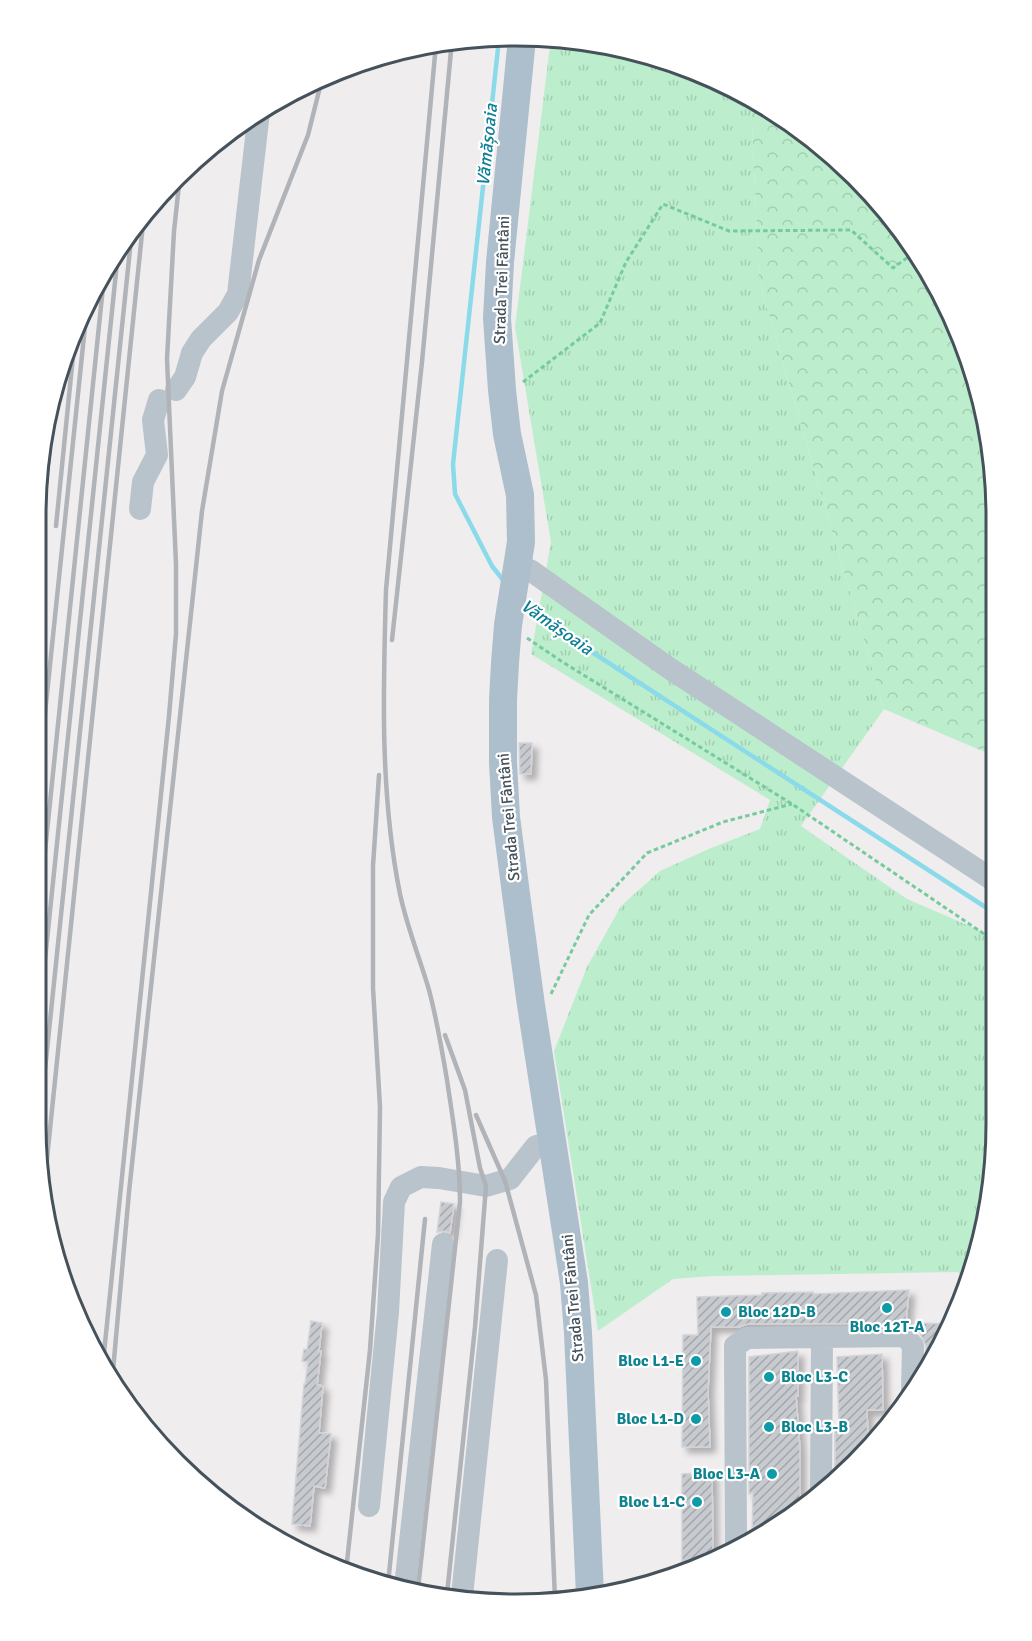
<svg xmlns="http://www.w3.org/2000/svg" width="1032" height="1641" font-family="Signika,sans-serif">
<style>
.grass{fill:url(#grass-tufts)}
.forest{fill:url(#forest-crowns)}
.lines{fill:none;stroke-linecap:round;stroke-linejoin:round}
.stream{stroke:#8adaea;stroke-width:4.5}
.building{fill:url(#building-hatch);stroke:#d2d4d9;stroke-width:1.5;filter:url(#shadow)}
.path{stroke:#75cb9d;stroke-width:3;stroke-dasharray:4.5 3;stroke-linecap:butt}
.minor{stroke:#b9c3cb;stroke-width:22}
.major{stroke:#adbecc;stroke-width:28}
.rail{stroke:#b0b3b8;stroke-width:4.5}
.culture-dot{fill:#0f9aa8;stroke:#fff;stroke-width:2}
.labels{text-anchor:middle;dominant-baseline:central;stroke-width:4.5;stroke-linejoin:round;paint-order:stroke}
.street-label{font-size:16px;fill:#46525b;stroke:#fff}
.culture-label{font-size:16px;font-weight:bold;fill:#0d838f;stroke:#fff;text-anchor:end}
.water-label{font-size:18px;font-style:italic;fill:#0e7f96;stroke:#fff}
.rim{fill:none;stroke:#46525b;stroke-width:3}
</style>
<defs>
<pattern id="grass-tufts" width="24" height="20" patternUnits="userSpaceOnUse" patternTransform="scale(1.5)"><rect width="24" height="20" fill="#bceecd"/><path d="M3 7l-1-3M5 7V3M7 7l1-3M15 17l-1-3M17 17v-4M19 17l1-3" fill="none" stroke="#a3ceb2"/></pattern>
<pattern id="forest-crowns" width="20" height="18" patternUnits="userSpaceOnUse" patternTransform="scale(1.5)"><rect width="20" height="18" fill="#bceecd"/><path d="M2 6a3 3 0 1 1 6 0M12 15a3 3 0 1 1 6 0" fill="none" stroke="#a3ceb2"/></pattern>
<pattern id="building-hatch" width="6" height="6" patternUnits="userSpaceOnUse" patternTransform="scale(1.5)"><rect width="6" height="6" fill="#c7cbd0"/><path d="M-1 1l2-2M0 6l6-6M5 7l2-2" fill="none" stroke="#a3a7ac"/></pattern>
<filter id="shadow"><feDropShadow dx="5.5" dy="5.5" stdDeviation="3" flood-color="#0004"/></filter>
</defs>
<rect width="100%" height="100%" fill="#f0edee"/>
<!-- grass -->
<path class="grass" d="M551,38L641,52L729,86L751,100L759,280L884,709L801,826L907,899L993,936L992,1187L966,1286L958,1272L713,1276L673,1279L598,1331L554,1051L587,967L621,906L660,871L711,848L760,829L770,800L531,654L551,542L515,327Z"/>
<!-- forest -->
<path class="forest" d="M751,100L808,135L877,200L932,276L980,391L995,484L994,756L884,709L759,280Z"/>
<g class="lines">
<!-- stream -->
<path class="stream" d="M499,39L453,464L455,494L492,566L503,580
M521,604L524,608L993,912"/>
</g>
<!-- building -->
<path class="building" d="M519,743H532L531,774H520Z
M441,1202L454,1204L450,1233L444,1231L437,1232Z
M909,1290L906,1323L747,1324L739,1327H711L708,1391L710,1447H682L683,1335H698L697,1297L762,1295V1293L813,1292V1294Z
M311,1321L322,1323L319,1351H321L317,1385L323,1386L319,1433L331,1434L325,1488L314,1486L310,1526L292,1524L304,1384H305L308,1362L302,1361L304,1349L307,1350Z
M919,1323L951,1324L926,1366V1346L919,1331Z
M798,1351V1396H796L800,1450V1508L783,1524L761,1534H752L753,1493L749,1494V1357Z
M882,1354L883,1410H867L868,1444L835,1476V1427H839L837,1357Z
M712,1472L713,1556L682,1570V1474Z"/>
<g class="lines">
<!-- path -->
<path class="path" d="M523,382L600,323L626,262L663,204L729,231L851,230L893,268L915,252
M527,638L561,661L792,804L993,940
M551,994L589,915L647,853L723,822L792,804"/>
<!-- minor -->
<path class="minor" d="M176,390L185,377L192,353L201,339L228,312L238,294L259,112
M140,509L143,482L157,455L153,420L159,400
M517,568L530,570L669,668L993,880
M821,1488L822,1337L905,1336L913,1346L912,1390
M369,1506L388,1312L394,1202L401,1187L421,1177L439,1178L486,1186L510,1179L536,1146L552,1143
M736,1545L735,1346L747,1338L822,1337
M405,1587L443,1244
M462,1596L497,1260"/>
<!-- major -->
<path class="major" d="M522,38L500,262L497,318L502,390L507,434L520,495L521,542L508,625L505,663L503,700V762L506,817L516,894L531,1005L574,1283L578,1333L590,1595"/>
<!-- rail -->
<path class="rail" d="M56,526L76,326
M39,550L55,397
M392,640L422,362L452,40
M38,781L87,307
M37,929L104,277
M445,1035L465,1090L480,1168L486,1186L475,1327L447,1594
M37,1037L118,253
M476,1115L505,1181L536,1295L546,1380L555,1600
M38,1137L132,230
M45,1178L144,214
M103,1363L169,716L176,634V564L167,359L174,231L180,176
M112,1382L129,1192L202,511L222,391L259,260L308,135L322,79
M346,1571L370,1350L378,1234L380,1107L373,988V866L379,775
M388,1584L425,1219
M418,1589L460,1202C460,1161 453,1120 447,1080C442,1050 437,1020 429,990C420,959 407,927 400,894C380,795 383,691 386,590L436,44"/>
</g>
<!-- markers -->
<g class="culture-dot">
<circle cx="887" cy="1308" r="6"/>
<circle cx="726" cy="1312" r="6"/>
<circle cx="696" cy="1361" r="6"/>
<circle cx="769" cy="1377" r="6"/>
<circle cx="696" cy="1419" r="6"/>
<circle cx="769" cy="1427" r="6"/>
<circle cx="772" cy="1474" r="6"/>
<circle cx="697" cy="1502" r="6"/>
</g>
<g class="labels">
<!-- street labels -->
<g class="street-label">
<text transform="translate(502 280) rotate(-88)">Strada Trei Fântâni</text>
<text transform="translate(509 817) rotate(-95)">Strada Trei Fântâni</text>
<text transform="translate(573 1298) rotate(-95)">Strada Trei Fântâni</text>
</g>
<!-- culture labels -->
<g class="culture-label">
<text x="738" y="1312" text-anchor="start">Bloc 12D-B</text>
<text x="887" y="1327" text-anchor="middle">Bloc 12T-A</text>
<text x="684" y="1361">Bloc L1-E</text>
<text x="781" y="1377" text-anchor="start">Bloc L3-C</text>
<text x="684" y="1419">Bloc L1-D</text>
<text x="781" y="1427" text-anchor="start">Bloc L3-B</text>
<text x="760" y="1474">Bloc L3-A</text>
<text x="685" y="1502">Bloc L1-C</text>
</g>
<!-- water labels -->
<g class="water-label">
<text transform="translate(487 145) rotate(-84)">Vămășoaia</text>
<text transform="translate(557 627) rotate(35)">Vămășoaia</text>
</g>
</g>
<!-- crop -->
<path d="M0 0H1032V1641H0ZM516 46H516A470 470 0 0 1 986 516V1124A470 470 0 0 1 516 1594H516A470 470 0 0 1 46 1124V516A470 470 0 0 1 516 46Z" fill="#fff" fill-rule="evenodd"/>
<path class="rim" d="M516 46H516A470 470 0 0 1 986 516V1124A470 470 0 0 1 516 1594H516A470 470 0 0 1 46 1124V516A470 470 0 0 1 516 46Z"/>
</svg>
